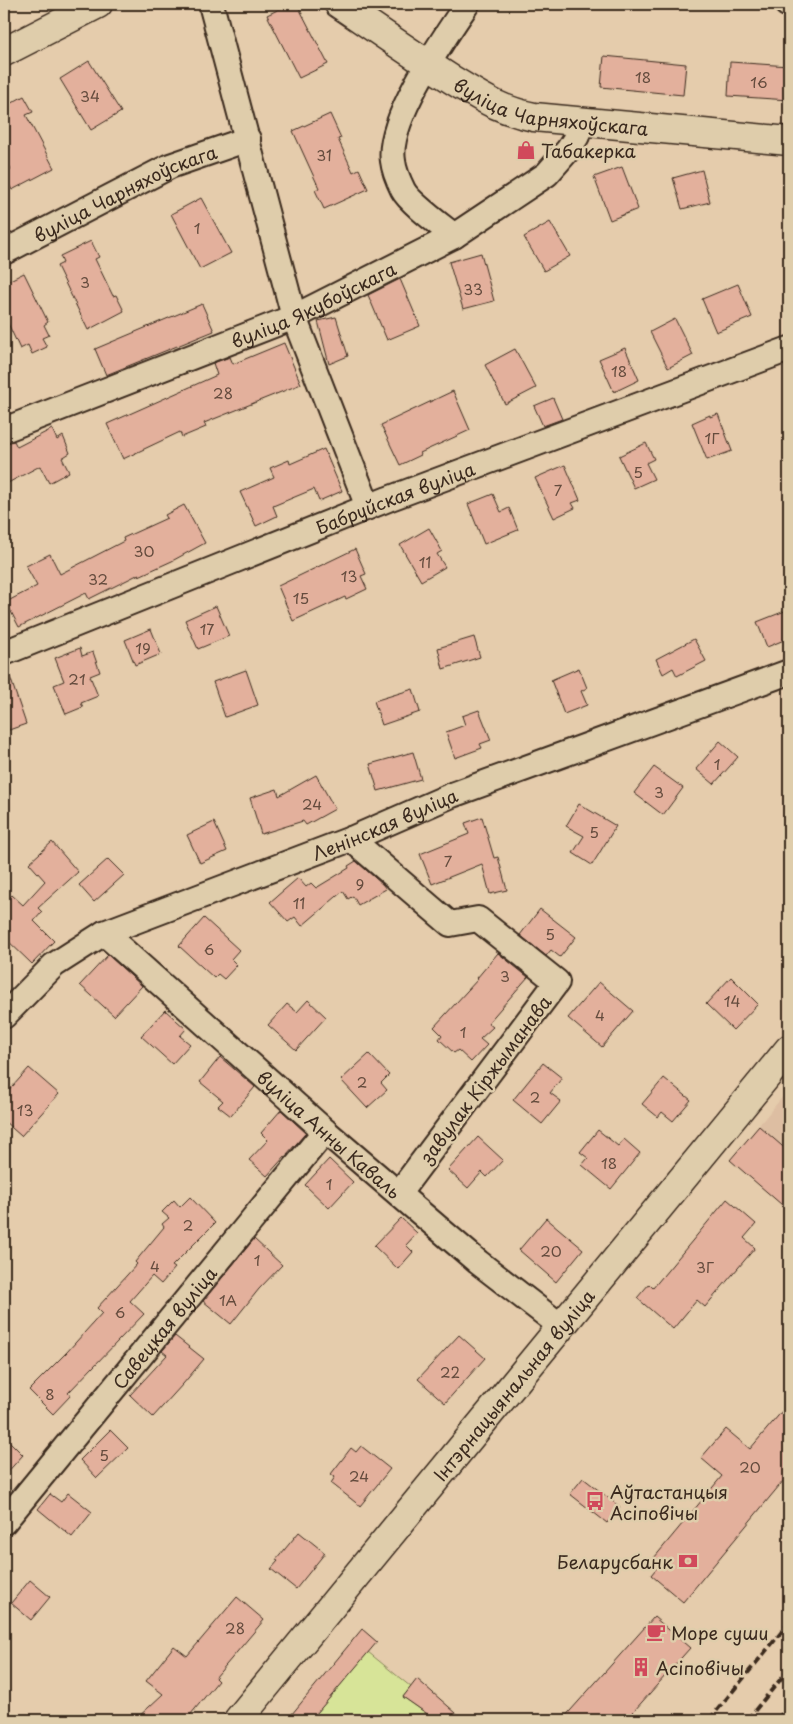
<svg xmlns="http://www.w3.org/2000/svg" width="793" height="1724" font-family="'Playpen Sans',sans-serif">
<style>
.built{fill:#ddbea2}
.green{fill:#d7e498;stroke:#89875b}
.building{fill:#e3b09c;stroke:#3b2a1e}
.lines{fill:none;stroke-linecap:round;stroke-linejoin:round}
.minor-casing{stroke:#3b2a1e;stroke-width:28}
.tertiary-casing{stroke:#3b2a1e;stroke-width:31}
.minor{stroke:#dfcdab;stroke-width:24}
.tertiary{stroke:#dfcdab;stroke-width:28}
.rail{stroke:#3b2a1e;stroke-width:4;stroke-dasharray:8 4;stroke-linecap:butt}
.labels{text-anchor:middle;dominant-baseline:central;stroke-width:5;stroke-linejoin:round;paint-order:stroke}
.number-label{font-size:15px;fill:#654c3e}
.street-label{font-size:18px;fill:#3b2a1e;stroke:#dfcdab}
.poi-label{font-size:18px;fill:#3b2a1e;stroke:#dfcdab;text-anchor:start}
</style>
<rect width="100%" height="100%" fill="#e5ccac"/>
<filter id="ink" filterUnits="userSpaceOnUse"><feTurbulence type="fractalNoise" baseFrequency=".02" numOctaves="2"/><feDisplacementMap in="SourceGraphic" scale="10" xChannelSelector="R" yChannelSelector="G"/><feConvolveMatrix kernelMatrix="1 2 1 2 8 2 1 2 1" color-interpolation-filters="sRGB"/></filter>
<g filter="url(#ink)">
<!-- built -->
<path class="built" d="M789,1089V1211L730,1160Z"/>
<!-- green -->
<path class="green" d="M368,1652L411,1687L403,1697L426,1713L428,1720H311Z"/>
<!-- building -->
<path class="building" d="M290,4H297L328,64L299,78L267,15Z
M604,56L686,64L683,95L601,87Z
M89,61L121,112L91,130L60,79Z
M730,62L789,66V100L728,96Z
M24,96L33,112L26,115L54,168L12,190L4,175V173L11,169L4,155V107Z
M330,114L341,138L338,139L353,172L359,169L368,189L324,209L315,190L319,188L293,131Z
M622,167L638,209L610,220L594,177Z
M702,170L710,202L682,209L673,178Z
M201,198L231,253L200,269L171,214Z
M550,222L570,256L544,271L524,237Z
M91,241L99,257L95,259L113,296L116,295L124,311L88,330L57,266L63,263L60,256Z
M481,253L494,301L463,309L449,262Z
M24,273L48,322L44,325L49,335L42,338L47,347L32,354L28,345L20,349L4,315V283Z
M400,279L420,326L387,340L368,295Z
M738,284L752,317L716,332L702,299Z
M202,304L214,331L106,375L95,349Z
M336,317L348,356L329,364L318,321Z
M675,319L693,355L668,368L650,332Z
M284,343L301,384L204,423L206,427L182,437L180,432L123,459L107,424L217,375L213,363L230,357L233,364Z
M625,348L639,380L614,392L599,359Z
M515,349L536,388L505,404L485,365Z
M453,391L470,430L420,453L421,455L400,465L381,425Z
M553,398L562,419L543,426L534,406Z
M718,414L732,451L707,460L692,423L710,415V417Z
M52,429L57,440L63,436L70,453L62,458L69,472L49,483L40,466L4,485V443L14,441L17,447Z
M646,443L654,459L646,463L654,479L634,488L619,456Z
M324,449L342,491L319,501L314,489L273,506L277,516L256,526L240,492L274,477L270,468L289,460L290,464Z
M565,465L580,500L572,503L575,508L554,518L535,478Z
M493,494L501,512L509,508L518,530L484,544L468,504Z
M184,505L205,543L172,561L139,576V574L89,599L86,593L19,627L6,602L37,586L26,566L50,554L60,574L124,541L123,538L167,518L165,515Z
M429,528L442,551L437,554L445,567L421,581L400,545Z
M355,549L366,574L361,576L367,589L346,599L345,597L293,621L278,586Z
M216,606L229,636L198,649L185,620Z
M785,611L789,622V638L767,647L757,622Z
M151,629L161,654L135,665L125,640Z
M474,637L480,657L443,669L438,648Z
M694,639L706,661L677,676L673,668L663,674L656,659Z
M80,648L82,656L93,652L100,672L90,676L98,696L81,703L83,707L66,714L54,685L64,681L55,658Z
M4,668H7L26,724L9,730L7,723L4,724Z
M579,668L587,688L581,691L587,705L564,714L551,680Z
M246,670L258,705L225,717L213,682Z
M413,689L420,712L382,725L374,701Z
M479,710L491,740L480,744L482,748L455,758L446,732L465,725L462,716Z
M720,741L738,757L714,784L696,769Z
M413,752L421,779L378,791L370,764Z
M654,767L683,788L663,815L634,793Z
M316,775L335,809L306,825L303,821L261,834L250,798L277,789L279,796Z
M579,804L616,826L592,865L573,853L584,836L566,826Z
M482,817L494,858L498,857L507,890L490,894L482,864L432,884L420,854L469,834L465,823Z
M214,822L227,851L200,863L187,835Z
M52,842L78,872L38,908L42,912L34,921L54,941L32,964L4,937V903L12,895L23,905L45,881L29,863Z
M108,859L124,875L94,902L79,885Z
M356,861L383,885L386,889L358,905L353,896L348,899L343,891L302,926L295,917L288,922L270,902L298,878L306,887L311,883L316,888L349,868L348,866Z
M540,909L576,937L560,957L551,950L546,956L520,935Z
M204,918L239,950L231,959L237,965L224,979L218,974L214,978L179,946Z
M498,953L528,977L488,1023L493,1027L480,1039L487,1045L471,1062L458,1050L454,1053L439,1039L442,1035L434,1027L478,979L477,978Z
M108,955L142,986L114,1016L80,985Z
M731,977L758,1004L733,1030L706,1004Z
M599,982L633,1011L602,1047L568,1018Z
M308,1000L326,1017L296,1050L268,1025L287,1004L297,1012Z
M165,1010L186,1029L180,1036L190,1044L172,1064L141,1036Z
M369,1054L389,1075L381,1083L387,1090L367,1108L341,1080Z
M220,1057L255,1087L231,1116L218,1106L223,1101L200,1082Z
M543,1063L562,1078L550,1093L561,1101L542,1124L513,1100Z
M29,1068L59,1094L21,1136L4,1121V1096Z
M664,1078L691,1100L673,1121L662,1112L658,1117L642,1104Z
M281,1110L306,1133L267,1176L249,1160L268,1140L261,1133Z
M759,1126L789,1152V1211L730,1160Z
M598,1130L618,1146L624,1139L640,1153L611,1189L582,1165L588,1158L580,1152Z
M478,1137L503,1160L487,1177L482,1172L468,1188L448,1170Z
M329,1159L353,1182L329,1208L305,1185Z
M190,1197L215,1223L172,1266L175,1268L161,1284L152,1276L130,1301L144,1314L68,1393L71,1395L53,1414L29,1390L67,1352L102,1313L97,1308L137,1264L135,1262L164,1227L162,1224L169,1218L162,1212L174,1200L180,1207Z
M727,1199L756,1224L744,1238L755,1248L705,1307L697,1300L673,1329L637,1298L649,1284L653,1288Z
M401,1218L417,1233L406,1245L413,1252L398,1269L374,1246Z
M546,1218L583,1249L556,1282L519,1250Z
M254,1239L282,1265L259,1289L231,1324L203,1301Z
M459,1335L485,1358L445,1403L418,1379Z
M175,1336L204,1359L183,1384L153,1417L130,1395L167,1355L162,1351Z
M789,1403V1474L683,1602L651,1575L660,1564L654,1558L722,1476L701,1458L726,1429L750,1449Z
M110,1430L128,1448L97,1478L80,1460Z
M4,1436L23,1455L4,1476Z
M361,1446L390,1469L360,1506L331,1483L335,1477L331,1474L351,1448L356,1452Z
M583,1478L620,1507L607,1523L570,1494Z
M68,1493L92,1512L72,1537L38,1509L50,1494L61,1502Z
M299,1532L325,1553L296,1589L271,1569L278,1561L276,1560Z
M30,1580L50,1597L31,1620L11,1603Z
M237,1597L264,1620L215,1678L218,1681L186,1720H135L163,1694L146,1681L174,1646L187,1656Z
M654,1617L690,1648L626,1720H562Z
M362,1629L377,1642L311,1720H287Z
M417,1679L464,1720H436L403,1697Z"/>
<g class="lines">
<!-- minor casing -->
<g class="minor-casing">
<g id="minor">
<path d="M211,4L294,317L368,507"/>
<path d="M787,4H789"/>
<path d="M454,236C443,227 409,202 403,190C399,182 394,170 393,161C386,121 444,38 467,4"/>
<path id="s1" d="M4,252L170,166L248,139"/>
<path id="s2" d="M4,430L294,317L454,236L547,174L568,150L577,136L580,121"/>
<path id="s3" d="M4,653L388,499L789,349"/>
<path d="M351,839L450,924L478,919L557,982L399,1193"/>
<path id="s4" d="M104,933L325,1131L478,1262L562,1327"/>
<path id="s5" d="M4,1016L54,965L104,933L351,839L452,795L789,672"/>
<path id="s6" d="M4,1522L325,1131"/>
</g>
</g>
<!-- tertiary casing -->
<g class="tertiary-casing">
<g id="tertiary">
<path id="s7" d="M339,4C376,29 413,55 451,79C481,97 499,110 534,117L789,141"/>
<path d="M4,52L98,4"/>
<path id="s8" d="M238,1720L789,1049"/>
</g>
</g>
<!-- minor -->
<use href="#minor" class="minor"/>
<!-- tertiary -->
<use href="#tertiary" class="tertiary"/>
<!-- rail -->
<path class="rail" d="M709,1720L789,1623
M747,1720L789,1669
M777,1720L789,1705"/>
</g>
</g>
<!-- icons -->
<defs>
<g id="shop-bare" transform="scale(1.5)"><path d="M-5-2.5h2.3a2.7 3.5 0 0 1 5.4 0H5L5.5 6h-11ZM-1.5-2.5h3a1.5 2.3 0 0 0-3 0Z" fill="#d1495b" stroke="#dfcdab" stroke-width="2.5" paint-order="stroke"/></g>
<g id="bus-bare" transform="scale(1.5)"><path d="M-5-6H5V4H4V6H2V4H-2V6H-4V4H-5ZM-3.5-4V0h7V-4ZM-3.5 1.2v1.5H-2V1.2ZM2 1.2v1.5H3.5V1.2Z" fill="#d1495b" stroke="#dfcdab" stroke-width="2.5" paint-order="stroke"/></g>
<g id="bank-bare" transform="scale(1.5)"><path d="M-6-4H6V4H-6ZM0-2.3a2.3 2.3 0 1 0 0 4.6a2.3 2.3 0 1 0 0-4.6Z" fill="#d1495b" stroke="#dfcdab" stroke-width="2.5" paint-order="stroke"/></g>
<g id="cafe-bare" transform="scale(1.5)"><path d="M-5.5-4.5H6V0H3Q3 3.5 0 3.5H-2.5Q-5.5 3.5-5.5 0ZM3-3.2v2h1.7v-2ZM-6 4.5H4V6H-6Z" fill="#d1495b" stroke="#dfcdab" stroke-width="2.5" paint-order="stroke"/></g>
<g id="building-bare" transform="scale(1.5)"><path d="M-4-6H4V6H1V3H-1V6H-4ZM-2.5-4.3h1.7v1.8h-1.7ZM.8-4.3h1.7v1.8H.8ZM-2.5-1h1.7V.8h-1.7ZM.8-1h1.7V.8H.8Z" fill="#d1495b" stroke="#dfcdab" stroke-width="2.5" paint-order="stroke"/></g>
</defs>
<g fill-rule="evenodd">
<use href="#shop-bare" x="526" y="150"/>
<use href="#bus-bare" x="595" y="1501"/>
<use href="#bank-bare" x="688" y="1561"/>
<use href="#cafe-bare" x="656" y="1632"/>
<use href="#building-bare" x="641" y="1667"/>
</g>
<g class="labels">
<!-- number labels -->
<g class="number-label">
<text x="643" y="76">18</text>
<text x="759" y="81">16</text>
<text x="90" y="95">34</text>
<text x="324" y="154">31</text>
<text x="197" y="227">1</text>
<text x="85" y="281">3</text>
<text x="473" y="288">33</text>
<text x="619" y="370">18</text>
<text x="223" y="392">28</text>
<text x="712" y="437">1Г</text>
<text x="638" y="471">5</text>
<text x="558" y="489">7</text>
<text x="144" y="550">30</text>
<text x="425" y="561">11</text>
<text x="349" y="575">13</text>
<text x="98" y="578">32</text>
<text x="301" y="597">15</text>
<text x="207" y="628">17</text>
<text x="143" y="647">19</text>
<text x="77" y="678">21</text>
<text x="717" y="763">1</text>
<text x="659" y="791">3</text>
<text x="312" y="803">24</text>
<text x="594" y="831">5</text>
<text x="448" y="860">7</text>
<text x="360" y="883">9</text>
<text x="299" y="902">11</text>
<text x="550" y="933">5</text>
<text x="209" y="948">6</text>
<text x="505" y="975">3</text>
<text x="732" y="1000">14</text>
<text x="600" y="1014">4</text>
<text x="463" y="1031">1</text>
<text x="362" y="1081">2</text>
<text x="535" y="1096">2</text>
<text x="25" y="1109">13</text>
<text x="609" y="1162">18</text>
<text x="329" y="1183">1</text>
<text x="188" y="1224">2</text>
<text x="551" y="1250">20</text>
<text x="257" y="1259">1</text>
<text x="155" y="1265">4</text>
<text x="705" y="1266">3Г</text>
<text x="228" y="1299">1А</text>
<text x="120" y="1311">6</text>
<text x="450" y="1371">22</text>
<text x="50" y="1393">8</text>
<text x="104" y="1454">5</text>
<text x="750" y="1466">20</text>
<text x="359" y="1475">24</text>
<text x="235" y="1627">28</text>
</g>
<!-- street labels -->
<g class="street-label">
<text stroke="none"><textPath href="#s7" startOffset="241">вуліца Чарняхоўскага</textPath></text>
<text stroke="none"><textPath href="#s1" startOffset="135">вуліца Чарняхоўскага</textPath></text>
<text stroke="none"><textPath href="#s2" startOffset="334">вуліца Якубоўскага</textPath></text>
<text stroke="none"><textPath href="#s3" startOffset="421">Бабруйская вуліца</textPath></text>
<text stroke="none"><textPath href="#s5" startOffset="432">Ленінская вуліца</textPath></text>
<text transform="translate(485 1079) rotate(-53)">завулак Кіржыманава</text>
<text stroke="none"><textPath href="#s4" startOffset="302">вуліца Анны Каваль</textPath></text>
<text stroke="none"><textPath href="#s6" startOffset="252">Савецкая вуліца</textPath></text>
<text stroke="none"><textPath href="#s8" startOffset="434">Інтэрнацыянальная вуліца</textPath></text>
</g>
<!-- poi labels -->
<g class="poi-label">
<text x="541" y="150">Табакерка</text>
<text x="610" y="1491">Аўтастанцыя<tspan x="610" dy="21">Асіповічы</tspan></text>
<text x="673" y="1561" text-anchor="end">Беларусбанк</text>
<text x="671" y="1632">Море суши</text>
<text x="656" y="1667">Асіповічы</text>
</g>
</g>
<!-- margin -->
<rect width="793" height="1724" fill="none" stroke="#dfcdab" stroke-width="20"/>
<rect x="10" y="10" width="773" height="1704" fill="none" stroke="#3b2a1e" stroke-width="2" filter="url(#ink)"/>
</svg>
